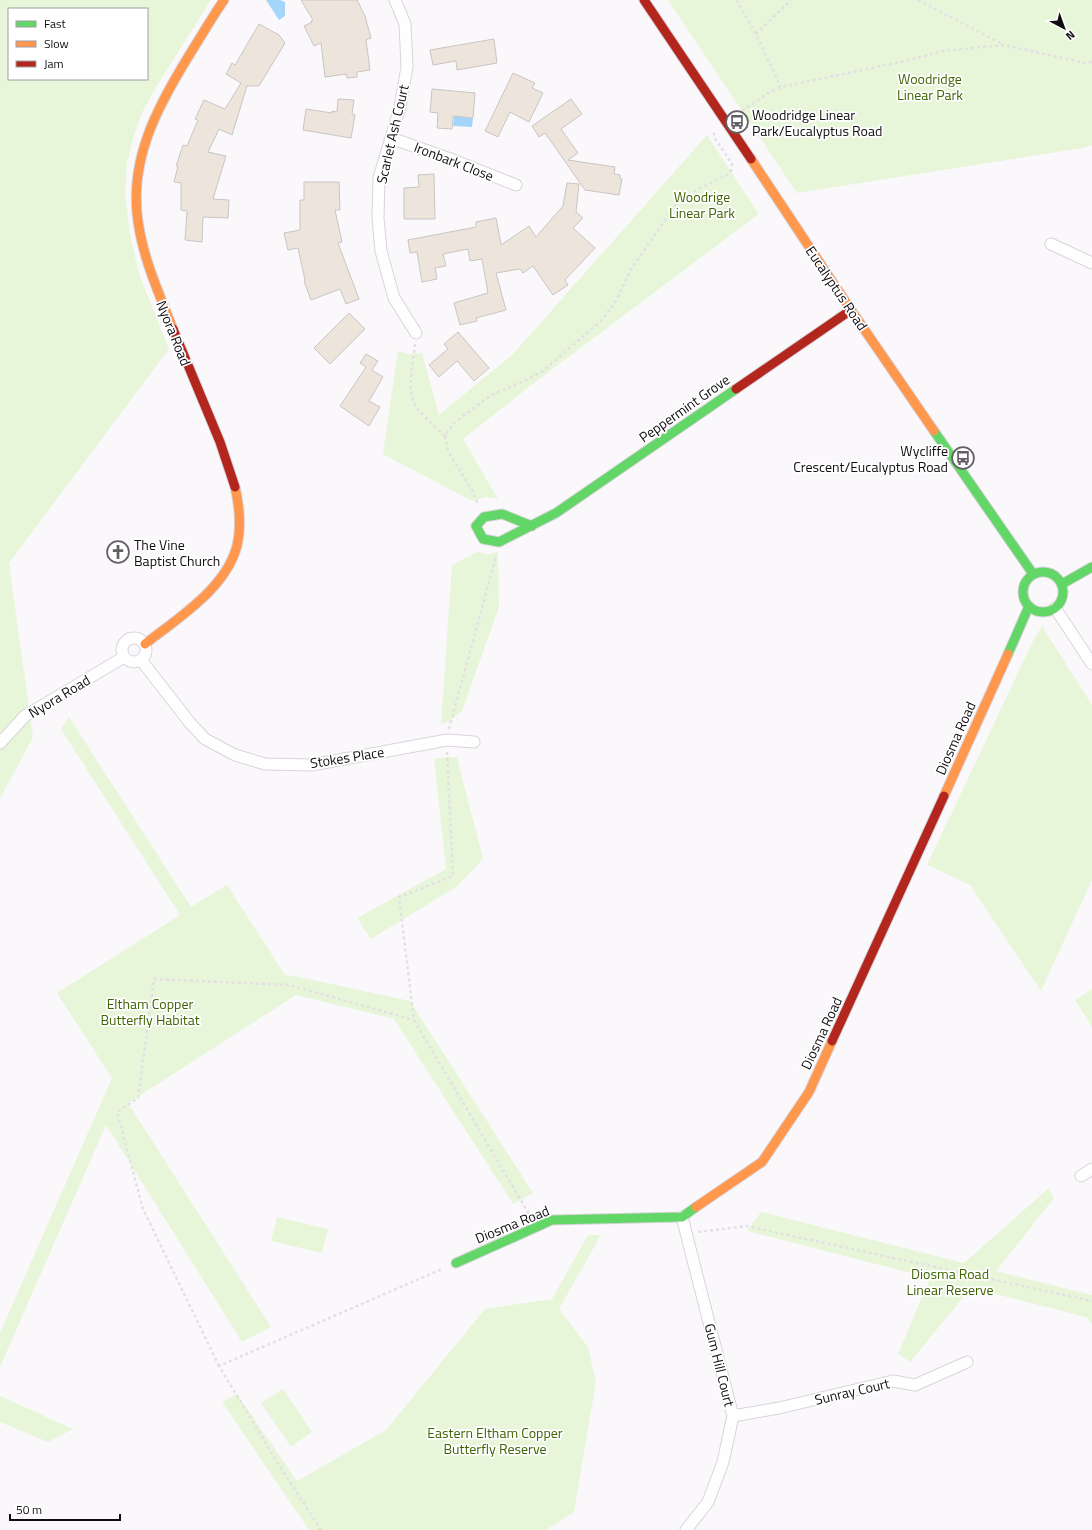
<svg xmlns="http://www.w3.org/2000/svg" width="1092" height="1530" font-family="'Titillium Web',sans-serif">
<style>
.green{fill:#e7f6d9;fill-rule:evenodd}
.water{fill:#a5d5fa}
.building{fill:#ede4dc;stroke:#cac5c4}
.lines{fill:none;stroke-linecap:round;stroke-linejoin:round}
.street-casing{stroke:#d9d4da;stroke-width:13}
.fast-casing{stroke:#d9d4da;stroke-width:11}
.slow-casing{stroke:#d9d4da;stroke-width:11}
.jam-casing{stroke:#d9d4da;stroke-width:11}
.path{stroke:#e2e0e2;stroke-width:2.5;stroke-dasharray:3 3;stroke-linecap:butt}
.street{stroke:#fefeff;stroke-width:11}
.fast{stroke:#63d668;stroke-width:9}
.slow{stroke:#ff974d;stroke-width:9}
.jam{stroke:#b3261e;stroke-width:9}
.labels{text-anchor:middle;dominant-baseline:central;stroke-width:3.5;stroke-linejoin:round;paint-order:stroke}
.park-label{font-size:14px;fill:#3d6502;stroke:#fff}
.poi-label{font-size:14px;fill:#110c12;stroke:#fff;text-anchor:start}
.street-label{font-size:14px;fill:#110c12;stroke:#fff}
</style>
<rect width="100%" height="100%" fill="#fbf8fc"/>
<!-- green -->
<path class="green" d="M0,0H211L156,87L143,111L134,135L127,163L125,194L130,234L139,274L169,349L9,563L33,737L0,799ZM9,9H147V79H9Z
M668,0H1092V145L1083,148L797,193Z
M707,135L759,214L534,383L463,439L498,499L486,497L472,501L383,454L398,351L408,354L422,353L439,415L513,354Z
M477,552L488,554L498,552L499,607L462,711L450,721L441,724L452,565Z
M1042,626L1092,705V880L1041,991L970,885L927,865L1033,641Z
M69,717L191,907L227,885L285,975L295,976L410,1001L533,1193L513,1204L394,1019L296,995L128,1103L271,1327L242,1342L106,1125L0,1367V1333L112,1078L57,993L180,915L61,729Z
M447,757H457L483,859L456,887L371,939L357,918L446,869L434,759Z
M1092,989V1027L1075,1000Z
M1049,1188L1054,1198L996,1271L1092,1295V1324L1086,1317L971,1288L910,1362L898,1354L930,1278L747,1231L761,1212L964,1263Z
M277,1217L328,1229L322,1253L271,1241Z
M588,1235H601L559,1309L588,1347L596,1382L574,1512L546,1530H309L222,1402L237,1394L297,1481L386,1430L485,1309L552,1299Z
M283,1389L312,1432L291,1447L261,1403Z
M0,1396L73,1429L48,1442L0,1422Z"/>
<!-- water -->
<path class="water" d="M266,0H280L285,2V16L279,20Z
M454,116L473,118L472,127L453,126Z"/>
<!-- building -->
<path class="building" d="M301,0H357L365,16L371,38L366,40L370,70L357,72V77L347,78L346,74L325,77L321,43L314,46L304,26L312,22L311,21L313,20Z
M259,24L279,35L285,43L259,86H247L232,135L219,129L208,152L226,156L213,199L229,200L228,218L203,217L202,242L185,240L187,211L181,210V183L174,182L178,166H176L183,145L187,146L198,120L195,119L204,100L225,109L241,83L226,74L232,63L235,65Z
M494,39L497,63L457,70L456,61L433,65L430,50Z
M513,73L535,83L532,88L543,93L529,122L510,112L498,137L485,131Z
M432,89L475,93L473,118L453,116L452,129L437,128L438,113L430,112Z
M338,99L354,100L352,114L355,115L351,138L303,130L306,109L332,113V111L337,112Z
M571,99L582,114L561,129L578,153L568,160L615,167L614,174L620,175V179H622L619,195L585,190L545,133L539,137L532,126Z
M434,174L435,219H404V188L419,187L418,175Z
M304,182H339L340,210H335L342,242L338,243L359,299L346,304L340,289L311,300L304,281L305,280L298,248L288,250L284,233L300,230V200H304Z
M567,183L579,184L576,212L583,218L573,228L595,248L565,280L568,285L553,295L533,266L523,273L520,269L496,273L506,310L476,318L477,321L460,325L454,303L488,293L482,259L470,261L468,249L443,254L446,266L435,268L437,279L422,282L417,252L410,253L408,240L476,227V222L496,218L501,245L529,226L536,237L563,206Z
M349,313L365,329L330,364L314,348Z
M458,332L489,368L474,381L457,361L439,377L429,365L448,349L444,344Z
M366,354L378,361L372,370L383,377L369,401L380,407L369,426L340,406L366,367L360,363Z"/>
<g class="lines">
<!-- street casing -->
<g class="street-casing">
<path id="street" d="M395,0L405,24L407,67L400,107L379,178L378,218L381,251L394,298L416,333
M391,138L453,160L516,185
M1051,244L1092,263
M1055,608L1092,664
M122 650a12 12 0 1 1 24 0a12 12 0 1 1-24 0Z
M141,660L190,723L205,739L235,755L265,764L312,765L447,740L474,742
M0,743L25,716L124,657
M1081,1176L1092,1169
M682,1217L733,1416L723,1462L708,1502L686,1530
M733,1416L779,1408L893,1381L915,1385L967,1362"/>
</g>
<!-- fast casing -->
<g class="fast-casing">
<path id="fast" d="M934,431L1033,574
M532,526L502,514L484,517L476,526L483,539L499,542L556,513L736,389
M1023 592a20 20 0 1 1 40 0a20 20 0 1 1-40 0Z
M1062,584L1092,567
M1008,654L1029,606
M456,1263L552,1220L682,1217L696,1207"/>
</g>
<!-- slow casing -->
<g class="slow-casing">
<path id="slow" d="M751,159L851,310L934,431
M173,329C158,291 141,254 137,213C131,152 162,99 193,49C203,33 213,16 224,0
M145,644C178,618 230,586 238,541C241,523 239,504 235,487
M944,796L1008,654
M696,1207L762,1162L809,1092L832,1041"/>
</g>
<!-- jam casing -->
<g class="jam-casing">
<path id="jam" d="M644,0L751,159
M173,329L220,442L235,487
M736,389L851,310
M832,1041L944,796"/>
</g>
<!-- path -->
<path class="path" d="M736,0L756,34L781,87
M918,0L1004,45
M756,34L791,0
M737,114L770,92L781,87L910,60L942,51L1004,45L1085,63L1092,62
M415,344C414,358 408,385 412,398C415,410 435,427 445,436L454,423L491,395L520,383L543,371L602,320L616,301L630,271L674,207L684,198L694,191L727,175L731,171L732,164L714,137V131
M445,436L448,451L473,492L478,504
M449,729L496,556
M447,752L453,876L399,897L414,1020L529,1214
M698,1232L746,1226L1092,1301
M219,1366L143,1209L117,1112L138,1098L154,979L289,985L414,1020
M321,1530L279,1465L219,1366L442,1269"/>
<!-- street -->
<use href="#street" class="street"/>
<!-- fast -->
<use href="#fast" class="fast"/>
<!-- slow -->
<use href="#slow" class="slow"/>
<!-- jam -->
<use href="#jam" class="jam"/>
</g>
<!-- icons -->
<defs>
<g id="bus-ring" transform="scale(1.15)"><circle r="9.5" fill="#fff" stroke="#635f64" stroke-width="1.5"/><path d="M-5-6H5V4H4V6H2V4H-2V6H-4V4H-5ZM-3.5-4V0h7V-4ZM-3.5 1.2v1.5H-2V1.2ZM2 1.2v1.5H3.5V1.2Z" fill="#635f64"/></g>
<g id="church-ring" transform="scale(1.15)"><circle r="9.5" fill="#fff" stroke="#635f64" stroke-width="1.5"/><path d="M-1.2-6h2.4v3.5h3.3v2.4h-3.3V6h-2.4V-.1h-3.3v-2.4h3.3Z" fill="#635f64"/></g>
</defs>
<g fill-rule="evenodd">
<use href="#bus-ring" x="737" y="122"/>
<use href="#bus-ring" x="963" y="458"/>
<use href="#church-ring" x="118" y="552"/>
</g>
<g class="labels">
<!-- park labels -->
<g class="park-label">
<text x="930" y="78">Woodridge<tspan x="930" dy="16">Linear Park</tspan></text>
<text x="702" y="196">Woodrige<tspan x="702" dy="16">Linear Park</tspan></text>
<text x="150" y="1003">Eltham Copper<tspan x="150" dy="16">Butterfly Habitat</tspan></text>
<text x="950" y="1273">Diosma Road<tspan x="950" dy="16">Linear Reserve</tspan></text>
<text x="495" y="1432">Eastern Eltham Copper<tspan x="495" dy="16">Butterfly Reserve</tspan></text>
</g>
<!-- poi labels -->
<g class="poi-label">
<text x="752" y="114">Woodridge Linear<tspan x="752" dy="16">Park/Eucalyptus Road</tspan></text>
<text x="948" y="450" text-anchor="end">Wycliffe<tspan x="948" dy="16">Crescent/Eucalyptus Road</tspan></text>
<text x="134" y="544">The Vine<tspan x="134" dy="16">Baptist Church</tspan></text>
</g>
<!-- street labels -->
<g class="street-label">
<text transform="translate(392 134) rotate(-77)">Scarlet Ash Court</text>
<text transform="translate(454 161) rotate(21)">Ironbark Close</text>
<text transform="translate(837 288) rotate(56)">Eucalyptus Road</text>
<text transform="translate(174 333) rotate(68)">Nyora Road</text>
<text transform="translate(684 408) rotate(-35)">Peppermint Grove</text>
<text transform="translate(59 696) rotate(-31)">Nyora Road</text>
<text transform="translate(955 738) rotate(-66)">Diosma Road</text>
<text transform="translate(347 757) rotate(-9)">Stokes Place</text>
<text transform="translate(821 1033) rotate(-65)">Diosma Road</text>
<text transform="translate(512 1224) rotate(-22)">Diosma Road</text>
<text transform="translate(720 1365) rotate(76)">Gum Hill Court</text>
<text transform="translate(852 1391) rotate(-13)">Sunray Court</text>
</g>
</g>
<!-- legend -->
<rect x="8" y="8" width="140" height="72" fill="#ffffff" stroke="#a09ea0"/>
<rect x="16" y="21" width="20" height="6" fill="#63d668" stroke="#a09ea0"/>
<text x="44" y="28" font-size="12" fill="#110c12">Fast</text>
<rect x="16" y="41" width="20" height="6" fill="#ff974d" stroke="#a09ea0"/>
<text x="44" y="48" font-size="12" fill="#110c12">Slow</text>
<rect x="16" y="61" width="20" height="6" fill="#b3261e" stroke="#a09ea0"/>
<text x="44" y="68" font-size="12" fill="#110c12">Jam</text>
<!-- north arrow -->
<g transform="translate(1064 28) rotate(139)" stroke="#ffffff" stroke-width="3" paint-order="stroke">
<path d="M0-3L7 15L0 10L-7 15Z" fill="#110c12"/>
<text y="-6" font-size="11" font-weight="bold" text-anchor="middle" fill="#110c12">N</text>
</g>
<!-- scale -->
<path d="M10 1514v6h110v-6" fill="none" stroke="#110c12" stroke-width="2"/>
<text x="16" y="1514" font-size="12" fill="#110c12" stroke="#ffffff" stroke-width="3" paint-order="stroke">50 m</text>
</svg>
